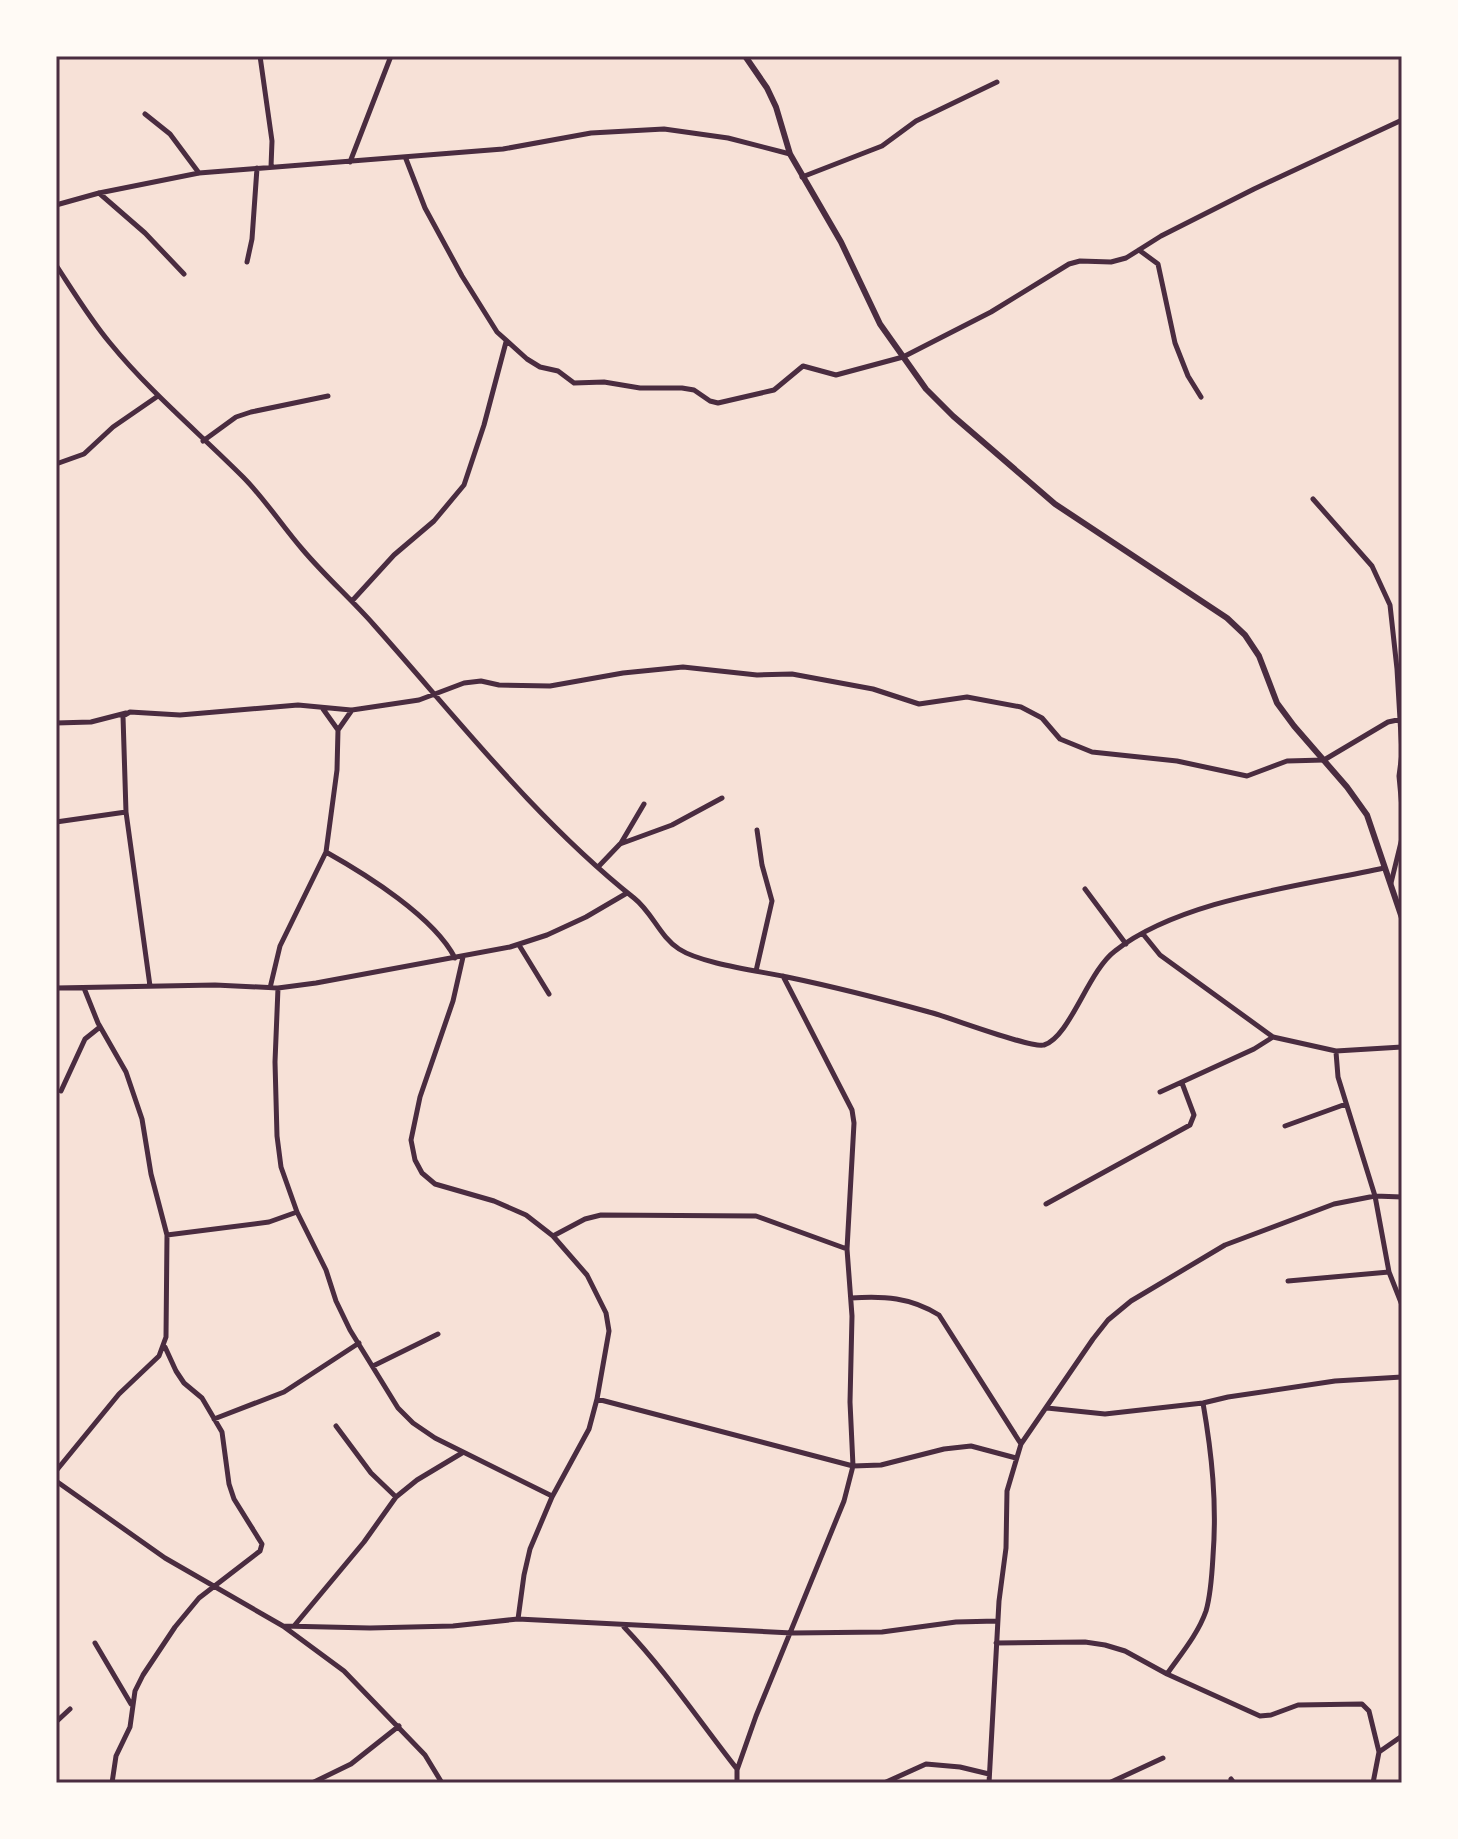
<svg xmlns="http://www.w3.org/2000/svg" width="1458" height="1839" font-family="'PT Sans Narrow',sans-serif">
<style>
.lines{fill:none;stroke-linecap:round;stroke-linejoin:round}
.minor{stroke:#4a2c40;stroke-width:5}
.tertiary{stroke:#4a2c40;stroke-width:6}
.neatline{fill:none;stroke:#4a2c40;stroke-width:3}
</style>
<rect width="100%" height="100%" fill="#f7e1d7"/>
<g class="lines">
<!-- minor -->
<path class="minor" d="M260,56L272,141L271,167
M145,114L170,134L199,173
M406,159L425,208L462,276L497,332L527,359L540,367L558,371L574,383L604,382L640,388H682L694,390L710,401L718,403L774,390L803,366L836,375L903,357L991,312L1069,264L1080,261L1111,262L1126,258L1161,236L1254,189L1402,120
M350,162L391,56
M802,177L882,146L916,121L997,82
M99,193L145,233L184,274
M56,205L99,193L199,173L503,149L591,133L664,129L728,138L790,154
M1139,250L1158,264L1175,343L1188,376L1201,397
M247,262L252,239L257,168
M56,265C73,291 90,319 110,343C150,392 198,432 243,477C265,499 282,526 303,550C325,576 351,599 374,625C457,718 536,820 634,898C652,912 660,937 679,949C702,964 760,971 787,977C835,987 882,999 929,1012C949,1017 1032,1049 1044,1045C1070,1037 1088,971 1115,951C1181,899 1303,886 1384,868
M203,441L236,417L251,412L328,396
M56,464L84,454L113,427L158,396
M1313,499L1372,566L1390,605L1397,669L1402,753L1399,776L1402,808
M352,601L394,555L434,521L464,485L484,425L506,342
M323,709L338,730
M56,723L91,722L126,713
M56,822L126,812
M621,843L644,804
M326,852C367,875 434,917 455,958
M599,866L620,844L672,825L722,798
M1391,883L1402,838
M1085,889L1126,944
M1143,934L1160,955L1273,1037L1336,1051L1402,1047
M519,945L549,994
M463,957L453,1001L420,1097L411,1140L415,1160L422,1173L435,1184L494,1201L526,1215L553,1236L587,1275L606,1313L609,1331L597,1399L589,1429L552,1497L530,1549L524,1575L518,1619
M756,971L772,901L762,865L757,830
M150,986L126,812L123,716L130,712L180,715L298,705L351,710
M56,988L215,985L278,988L316,983L510,947L547,935L586,917L627,893
M270,988L280,946L326,852L337,770L338,730L352,710L419,700L464,683L481,681L499,685L550,686L623,673L683,667L757,675L792,674L873,689L919,704L967,697L1021,707L1042,718L1060,739L1092,752L1177,761L1247,776L1287,761L1324,760L1388,722L1402,719
M278,988L275,1062L277,1136L281,1167L297,1212L326,1270L336,1301L350,1330L398,1408L413,1423L435,1438L552,1496
M1336,1052L1338,1077L1375,1196L1389,1272L1402,1305
M61,1091L85,1039L100,1027
M1160,1092L1254,1049L1273,1037
M1285,1126L1346,1104
M1046,1204L1190,1125L1194,1115L1182,1083
M167,1235L269,1222L297,1212
M553,1236L585,1219L601,1215L756,1216L847,1249
M1288,1281L1389,1272
M851,1298C884,1296 910,1297 939,1315L1021,1444
M373,1366L438,1334
M597,1399L853,1466L881,1465L944,1449L971,1446L1016,1458
M1047,1408L1105,1414L1203,1403L1228,1397L1335,1381L1402,1377
M214,1419L284,1392L359,1343
M336,1426L371,1473L396,1497
M56,1471L119,1394L159,1356L166,1337L167,1235L151,1174L142,1119L126,1072L98,1023L84,988
M56,1481L165,1558L283,1626L344,1671L425,1755L442,1783
M283,1626L370,1628L453,1626L518,1619L792,1633L882,1632L956,1622L997,1621
M294,1626L364,1542L396,1497L417,1480L462,1453
M624,1627C666,1671 700,1722 737,1769
M95,1643L131,1704
M996,1643L1085,1642L1105,1645L1125,1651L1167,1674L1260,1716L1271,1715L1298,1705L1362,1704L1369,1711L1379,1752
M1167,1674C1181,1654 1198,1634 1206,1611C1211,1594 1212,1574 1213,1556C1217,1503 1212,1455 1203,1403
M56,1722L70,1709
M1231,1779L1234,1783
M112,1783L116,1756L130,1727L135,1691L143,1675L175,1627L199,1598L260,1551L262,1544L234,1499L229,1484L222,1432L202,1398L184,1383L176,1371L165,1347
M312,1783L351,1764L399,1726
M737,1783V1770L756,1716L844,1501L853,1466L850,1402L852,1316L847,1249L854,1123L852,1110L783,976
M884,1783L926,1764L960,1767L989,1774
M989,1783L999,1601L1006,1548L1007,1491L1021,1444L1093,1339L1108,1320L1131,1301L1225,1245L1334,1204L1375,1196L1402,1197
M1109,1783L1163,1758
M1373,1783L1379,1752L1402,1736"/>
<!-- tertiary -->
<path class="tertiary" d="M745,56L767,88L776,107L790,154L841,242L880,324L926,389L953,416L1055,504L1227,618L1245,635L1259,656L1277,703L1294,726L1347,787L1367,815L1402,918"/>
</g>
<!-- border -->
<rect width="1458" height="1839" fill="none" stroke="#fffaf5" stroke-width="116"/>
<rect x="58" y="58" width="1342" height="1723" class="neatline"/>
</svg>
